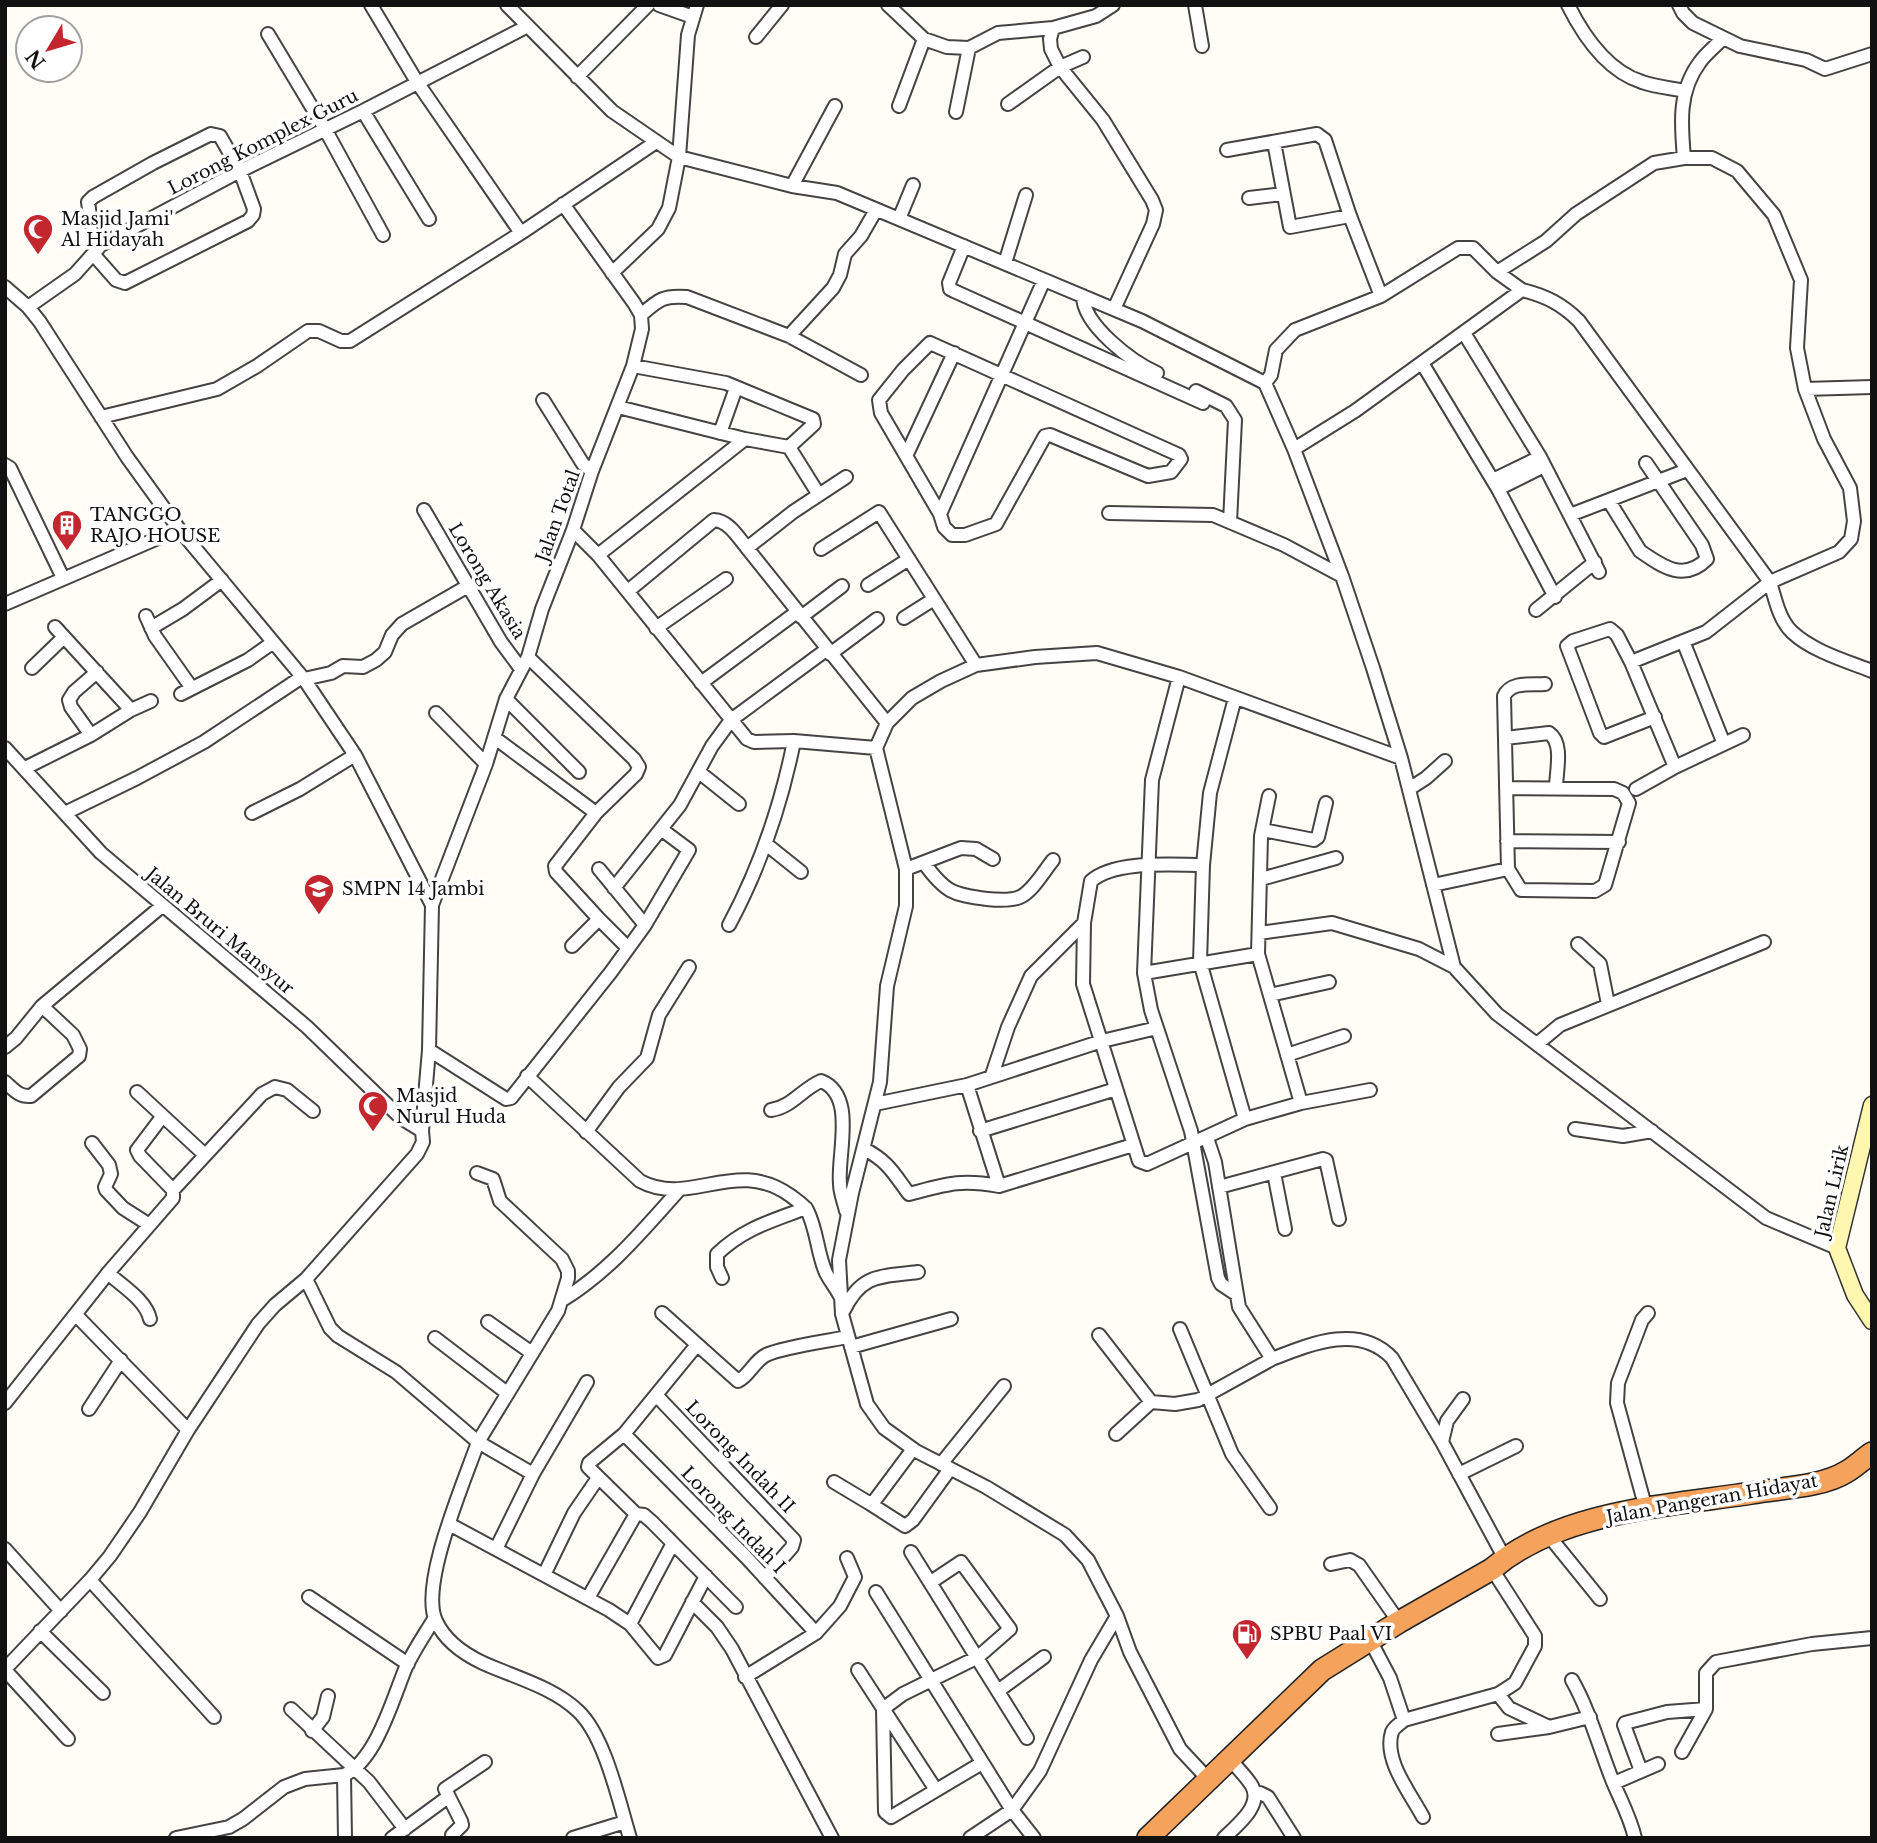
<svg xmlns="http://www.w3.org/2000/svg" width="1877" height="1843" font-family="'Libre Baskerville',serif">
<style>
.lines{fill:none;stroke-linecap:round;stroke-linejoin:round}
.street-casing{stroke:#444;stroke-width:16}
.secondary-casing{stroke:#333;stroke-width:19}
.highway-casing{stroke:#222;stroke-width:24}
.street{stroke:#fff;stroke-width:12}
.secondary{stroke:#fff6b0;stroke-width:16}
.highway{stroke:#f5a25d;stroke-width:21}
.labels{text-anchor:middle;dominant-baseline:central;stroke-width:7;stroke-linejoin:round;paint-order:stroke}
.street-label{font-size:18px;fill:#111;stroke:#fff}
.poi-label{font-size:18px;fill:#111;stroke:#fff;text-anchor:start}
</style>
<rect width="100%" height="100%" fill="#fffdf5"/>
<g class="lines">
<!-- street casing -->
<g class="street-casing">
<path id="street" d="M371,5L417,82L521,233
M507,5L612,111L679,157L792,186L837,193L1142,321L1265,383L1294,449L1342,576L1373,668L1401,758L1454,967L1497,1014L1766,1218L1837,1248
M659,5L693,17
M888,5L924,39L947,47L969,48L998,33L1053,28L1096,16L1113,5
M1195,5L1202,46
M1568,5C1584,37 1607,71 1642,82C1656,87 1671,88 1685,91
M1679,5L1683,13L1693,23L1740,46L1806,60L1825,69L1872,54
M1053,28L1050,39L1051,49L1060,67L1103,120L1152,200L1156,210L1153,224L1114,309
M268,34L325,129L383,235
M756,37L782,5
M577,77L648,5
M1008,104L1060,67L1083,57
M899,106L924,39
M363,111L429,219
M956,112L969,48
M1274,142L1290,227L1350,216
M1227,150L1317,134L1325,140L1350,216L1381,296
M1684,158C1681,124 1678,91 1700,62C1706,53 1716,46 1723,38
M792,186L835,106
M1249,198L1283,194
M899,219L913,185
M964,246L949,283L950,289L954,291L1203,403
M94,255L116,280L125,283L248,221L253,215L254,209L240,171L220,136L211,134L153,163L93,197L88,202L91,223L101,245
M1005,263L1026,195
M1497,272L1546,241L1576,214L1654,163L1684,158H1712L1737,171L1774,215L1801,280L1797,348L1805,389L1824,439L1850,488L1854,521L1851,539L1839,552L1770,582L1706,632L1631,662L1675,767L1743,735
M612,273L658,229L669,208L679,157L688,35L697,5
M5,287L28,307L40,322L127,457L179,529L304,679L355,755L432,905L429,1050L422,1131L423,1142L417,1154L306,1279L275,1305L258,1324L188,1430L140,1512L110,1556L90,1580L5,1669
M1083,296C1083,325 1132,362 1157,373
M28,307L75,274L101,245L240,171L363,111L528,26
M641,315C658,300 663,295 687,297L789,336L861,375
M1464,333L1540,457L1599,572
M789,336L833,288L840,275L845,254L861,236L876,210
M930,343L1179,455L1181,459L1171,472L1148,476L1050,435L1045,436L996,524L965,535H952L944,527L940,514L881,413L879,400L903,370Z
M1422,363L1498,489L1555,597
M1265,383L1271,375L1276,350L1295,330L1381,296L1458,248H1473L1497,272L1522,290
M1805,389L1872,387
M1196,391L1226,406L1235,420L1230,522
M543,400L583,464L592,471
M618,407L745,439L789,447L814,424L813,419L726,383L633,366
M101,417L217,389L257,366L308,331H319L341,341H350L521,233L656,142
M720,433L736,388
M789,447L819,495
M1294,449L1355,411L1522,290C1546,296 1562,304 1579,321L1770,582C1775,598 1779,620 1792,632C1812,651 1846,661 1872,671
M906,456L954,353
M5,465L10,468L63,578
M1493,480L1540,457
M1498,489L1544,466
M1609,501L1640,551C1663,567 1684,582 1707,559L1702,545L1646,463
M424,510L501,642L521,669
M1109,513L1213,515L1284,545L1342,576
M940,514L1044,280
M1570,515L1687,470
M573,530L598,555L747,739L754,742L794,741L876,748
M747,548L793,512L846,477
M821,549L879,512L976,665
M598,555L745,439
M868,585L909,559
M628,591L714,520C729,521 738,537 747,548L887,723
M5,604L179,529
M1536,610L1595,562
M146,616L155,636L191,687
M801,617L842,586
M904,618L934,599
M55,627L131,710
M151,628L183,609L222,580
M656,628L726,579
M1683,641L1724,744
M830,654L877,619
M528,657L634,759L639,767L636,774L596,813L555,866L556,872L599,919L628,948
M1631,662L1617,635L1610,629L1573,641L1567,646L1600,733L1604,737L1655,717
M32,668L64,637
M1179,677L1152,780L1144,973L1151,1010L1191,1131L1218,1278L1221,1284L1236,1294
M304,679L331,673L343,666L363,667L376,660L385,652L392,635L402,624L468,586
M701,683L797,612
M181,694L248,660L272,643
M1235,698L1210,793L1203,865L1200,962L1245,1119
M506,699L579,772
M436,713L486,764
M91,735L71,707L69,700L74,692L97,672
M495,738L596,813
M1505,738L1549,733C1564,743 1556,772 1556,788
M5,748L101,853L307,1027L401,1118L422,1131
M25,768L91,735L131,710L151,701
M699,772L739,804
M1506,788L1614,789L1623,793L1629,803L1605,885L1595,891L1521,890L1508,869L1504,696C1511,681 1531,685 1545,684
M1409,789L1426,778L1445,761
M1636,789L1675,767
M1269,796L1261,836L1258,954L1301,1103
M65,813L137,778L204,742L302,677
M252,813L300,789L355,755
M1263,830L1314,840L1318,837L1326,803
M1507,841L1619,842
M766,844L801,872
M924,863C945,892 953,895 987,899C997,900 1011,901 1020,897C1033,891 1044,871 1053,860
M1203,865C1171,865 1115,860 1091,881L1084,923L1083,984L1139,1161L1147,1164L1245,1119L1301,1103L1370,1090
M599,869L645,925
M906,869L961,848L976,849L993,859
M1261,879L1336,858
M1433,885L1508,869
M614,888L680,805L712,746L731,720L826,650
M432,905L486,764L506,699L528,657L542,609L573,530L592,471L633,366L642,329L641,315L634,303L563,204
M729,925C760,867 781,806 794,741
M1259,933L1332,923L1419,949L1454,967
M1578,944L1600,964L1608,1004
M572,946L599,919
M1144,973L1258,954
M1270,995L1329,982
M1537,1044L1560,1025L1764,942
M5,1047L16,1038L42,1006L162,906
M429,1050L506,1099L511,1098L611,972L645,925L689,850L661,829
M1287,1055L1344,1036
M992,1075L1008,1027L1031,976L1084,923
M527,1076L640,1181C690,1208 736,1156 791,1196C796,1200 804,1205 807,1210C817,1229 817,1253 826,1273C830,1281 836,1288 840,1296
M5,1082C14,1090 19,1097 31,1096L79,1056L80,1049L73,1035L42,1006
M967,1085L999,1186
M137,1092L205,1155
M875,1104L967,1085L1102,1041L1157,1028
M771,1110C792,1107 802,1089 821,1081C857,1095 837,1154 840,1184C840,1193 844,1202 846,1211
M1575,1129L1623,1136L1652,1131
M980,1131L1116,1089
M586,1132L619,1087L647,1058L659,1015L689,967
M1207,1138L1215,1162L1239,1307L1272,1359C1310,1344 1359,1323 1392,1358L1442,1442L1505,1559
M92,1143L109,1165L111,1174L105,1187L106,1190L123,1208L148,1224
M864,1149C888,1161 894,1174 909,1194C947,1184 960,1179 999,1186L1133,1145
M477,1173L493,1179L500,1201L562,1259L568,1271V1278L558,1311L478,1442L533,1474
M1274,1173L1285,1229
M1219,1187L1323,1159L1326,1160L1339,1219
M173,1190L262,1094L275,1087L287,1090L313,1111
M108,1273C122,1286 146,1300 150,1319
M722,1278L717,1267V1254C744,1228 772,1221 806,1208
M306,1279L330,1328L338,1336L396,1372L478,1442C465,1480 419,1585 436,1621C445,1641 464,1654 483,1663C514,1677 553,1687 578,1711C605,1736 619,1802 630,1838
M561,1301C610,1271 642,1231 680,1189
M844,1310C862,1273 881,1277 918,1272
M662,1313L738,1381C749,1376 754,1361 766,1355C783,1347 828,1341 848,1337
M76,1315L188,1430
M488,1322L532,1353
M1180,1329L1232,1454L1270,1508
M1099,1335L1151,1402
M435,1338L507,1393
M696,1346L624,1434L589,1463L588,1467L636,1514L644,1515L652,1522L736,1607
M851,1347L951,1319
M656,1395L794,1540L792,1547L765,1578
M5,1403L108,1273L173,1198V1190L140,1156L137,1150L162,1117
M89,1409L121,1360
M624,1434L746,1557L816,1633
M1116,1434L1151,1402L1175,1404L1198,1400L1272,1359
M1442,1442L1447,1421L1463,1399
M941,1464L1004,1386
M1459,1474L1516,1446
M834,1482L869,1503L875,1500L913,1449
M869,1503L905,1526L913,1520L950,1469
M1646,1509L1617,1403L1618,1383L1642,1320L1648,1313
M449,1524L609,1610L630,1624L658,1658L665,1655L706,1576
M1549,1536L1600,1599
M5,1549L61,1611
M496,1549L533,1474L587,1382
M911,1552L1027,1738
M1331,1564L1350,1560L1359,1565L1399,1622
M544,1575L574,1513L598,1478
M90,1580L214,1717
M876,1592L1012,1810L1034,1838
M309,1597L408,1664
M588,1598L636,1514
M692,1602L717,1627L732,1649L832,1838
M630,1624L673,1543
M40,1631L103,1693
M1370,1640L1390,1678L1404,1720
M5,1670L68,1739
M858,1670L936,1790
M745,1677L816,1633L840,1606L855,1577L847,1558
M1572,1680C1590,1712 1599,1747 1613,1782C1621,1801 1630,1817 1635,1838
M998,1691L1044,1657
M1498,1694L1509,1708L1549,1727
M291,1709L369,1782L405,1829
M883,1709L903,1694L978,1657L1010,1629L961,1562L931,1582
M883,1709L885,1812L891,1817L982,1763
M312,1731L323,1717L328,1696
M1498,1734L1549,1727L1590,1717
M1682,1752L1706,1709V1673L1716,1662L1812,1644L1872,1638
M1641,1771L1624,1725L1625,1723L1667,1712L1706,1709
M1208,1779L1180,1749L1130,1652L1117,1616L1088,1560L1065,1535L986,1487L916,1451L884,1428L867,1404L842,1314L839,1260L852,1193L880,1082L887,986L906,906V869L876,748L887,723L912,698L941,681L976,665L1035,657L1097,653L1179,677L1401,758
M1614,1783L1658,1764
M1255,1795L1260,1793L1268,1797L1294,1838
M1423,1817C1411,1794 1383,1760 1392,1732C1394,1727 1400,1724 1404,1720L1498,1694L1509,1687L1515,1683L1535,1646V1636L1492,1569
M452,1835L462,1825L461,1821L445,1789L485,1762
M176,1838L229,1827L243,1819L284,1787L305,1779L344,1775
M345,1838L344,1775C376,1761 393,1698 406,1667C414,1650 425,1634 434,1619
M392,1838L448,1797
M573,1838L625,1822
M970,1838L1012,1810L1040,1771L1091,1660L1117,1616
M1224,1838C1236,1826 1263,1806 1252,1786C1246,1776 1237,1768 1230,1759"/>
</g>
<!-- secondary casing -->
<g class="secondary-casing">
<path id="secondary" d="M1872,1105L1837,1248L1855,1295L1872,1321"/>
</g>
<!-- highway casing -->
<g class="highway-casing">
<path id="highway" d="M1148,1838L1322,1670L1399,1622L1492,1569C1560,1511 1667,1506 1752,1493C1780,1488 1822,1487 1846,1472C1855,1467 1863,1459 1872,1453"/>
</g>
<!-- street -->
<use href="#street" class="street"/>
<!-- secondary -->
<use href="#secondary" class="secondary"/>
<!-- highway -->
<use href="#highway" class="highway"/>
</g>
<!-- icons -->
<defs>
<g id="mosque-pin" transform="scale(1.575)"><path d="M0 17L-7.5 6A9.5 9.5 0 1 1 7.5 6Z" fill="#c4262e" stroke="#fff"/><path d="M3.5-4.9A6 6 0 1 0 3.5 4.9A5 5 0 1 1 3.5-4.9Z" fill="#fff"/></g>
<g id="building-pin" transform="scale(1.575)"><path d="M0 17L-7.5 6A9.5 9.5 0 1 1 7.5 6Z" fill="#c4262e" stroke="#fff"/><path d="M-4-6H4V6H1V3H-1V6H-4ZM-2.5-4.3h1.7v1.8h-1.7ZM.8-4.3h1.7v1.8H.8ZM-2.5-1h1.7V.8h-1.7ZM.8-1h1.7V.8H.8Z" fill="#fff"/></g>
<g id="school-pin" transform="scale(1.575)"><path d="M0 17L-7.5 6A9.5 9.5 0 1 1 7.5 6Z" fill="#c4262e" stroke="#fff"/><path d="M0-5L7-2L0 1L-7-2ZM-4 1L0 2.5L4 1V4Q0 6-4 4Z" fill="#fff"/></g>
<g id="fuel-pin" transform="scale(1.575)"><path d="M0 17L-7.5 6A9.5 9.5 0 1 1 7.5 6Z" fill="#c4262e" stroke="#fff"/><path d="M-5.5-6h7V0h2V4h1.3V-2.5L3-4.5l.8-.8L6-3V5H2.5V1h-1V6h-7ZM-4.2-4.7v3.2H.2V-4.7Z" fill="#fff"/></g>
</defs>
<g fill-rule="evenodd">
<use href="#mosque-pin" x="38" y="229"/>
<use href="#building-pin" x="67" y="525"/>
<use href="#school-pin" x="319" y="889"/>
<use href="#mosque-pin" x="373" y="1106"/>
<use href="#fuel-pin" x="1247" y="1634"/>
</g>
<g class="labels">
<!-- street labels -->
<g class="street-label">
<text transform="translate(263 142) rotate(-27)">Lorong Komplex Guru</text>
<text transform="translate(558 516) rotate(-70)">Jalan Total</text>
<text transform="translate(487 581) rotate(59)">Lorong Akasia</text>
<text transform="translate(220 931) rotate(40)">Jalan Bruri Mansyur</text>
<text transform="translate(1832 1191) rotate(-77)">Jalan Lirik</text>
<text transform="translate(740 1457) rotate(46)">Lorong Indah II</text>
<text transform="translate(1712 1499) rotate(-10)">Jalan Pangeran Hidayat</text>
<text transform="translate(733 1520) rotate(46)">Lorong Indah I</text>
</g>
<!-- poi labels -->
<g class="poi-label">
<text x="61" y="219">Masjid Jami'<tspan x="61" dy="21">Al Hidayah</tspan></text>
<text x="90" y="515">TANGGO<tspan x="90" dy="21">RAJO HOUSE</tspan></text>
<text x="342" y="889">SMPN 14 Jambi</text>
<text x="396" y="1096">Masjid<tspan x="396" dy="21">Nurul Huda</tspan></text>
<text x="1270" y="1634">SPBU Paal VI</text>
</g>
</g>
<!-- border -->
<rect width="1877" height="1843" fill="none" stroke="#111111" stroke-width="14"/>
<!-- north arrow -->
<g transform="translate(49 49) rotate(232)"><circle r="33" fill="#ffffff" stroke="#a0a0a0" stroke-width="2"/>
<path d="M0-5L12 26L0 18L-12 26Z" fill="#c4262e"/>
<text y="-10" font-size="19" font-weight="bold" text-anchor="middle" fill="#111111">N</text>
</g>
</svg>
